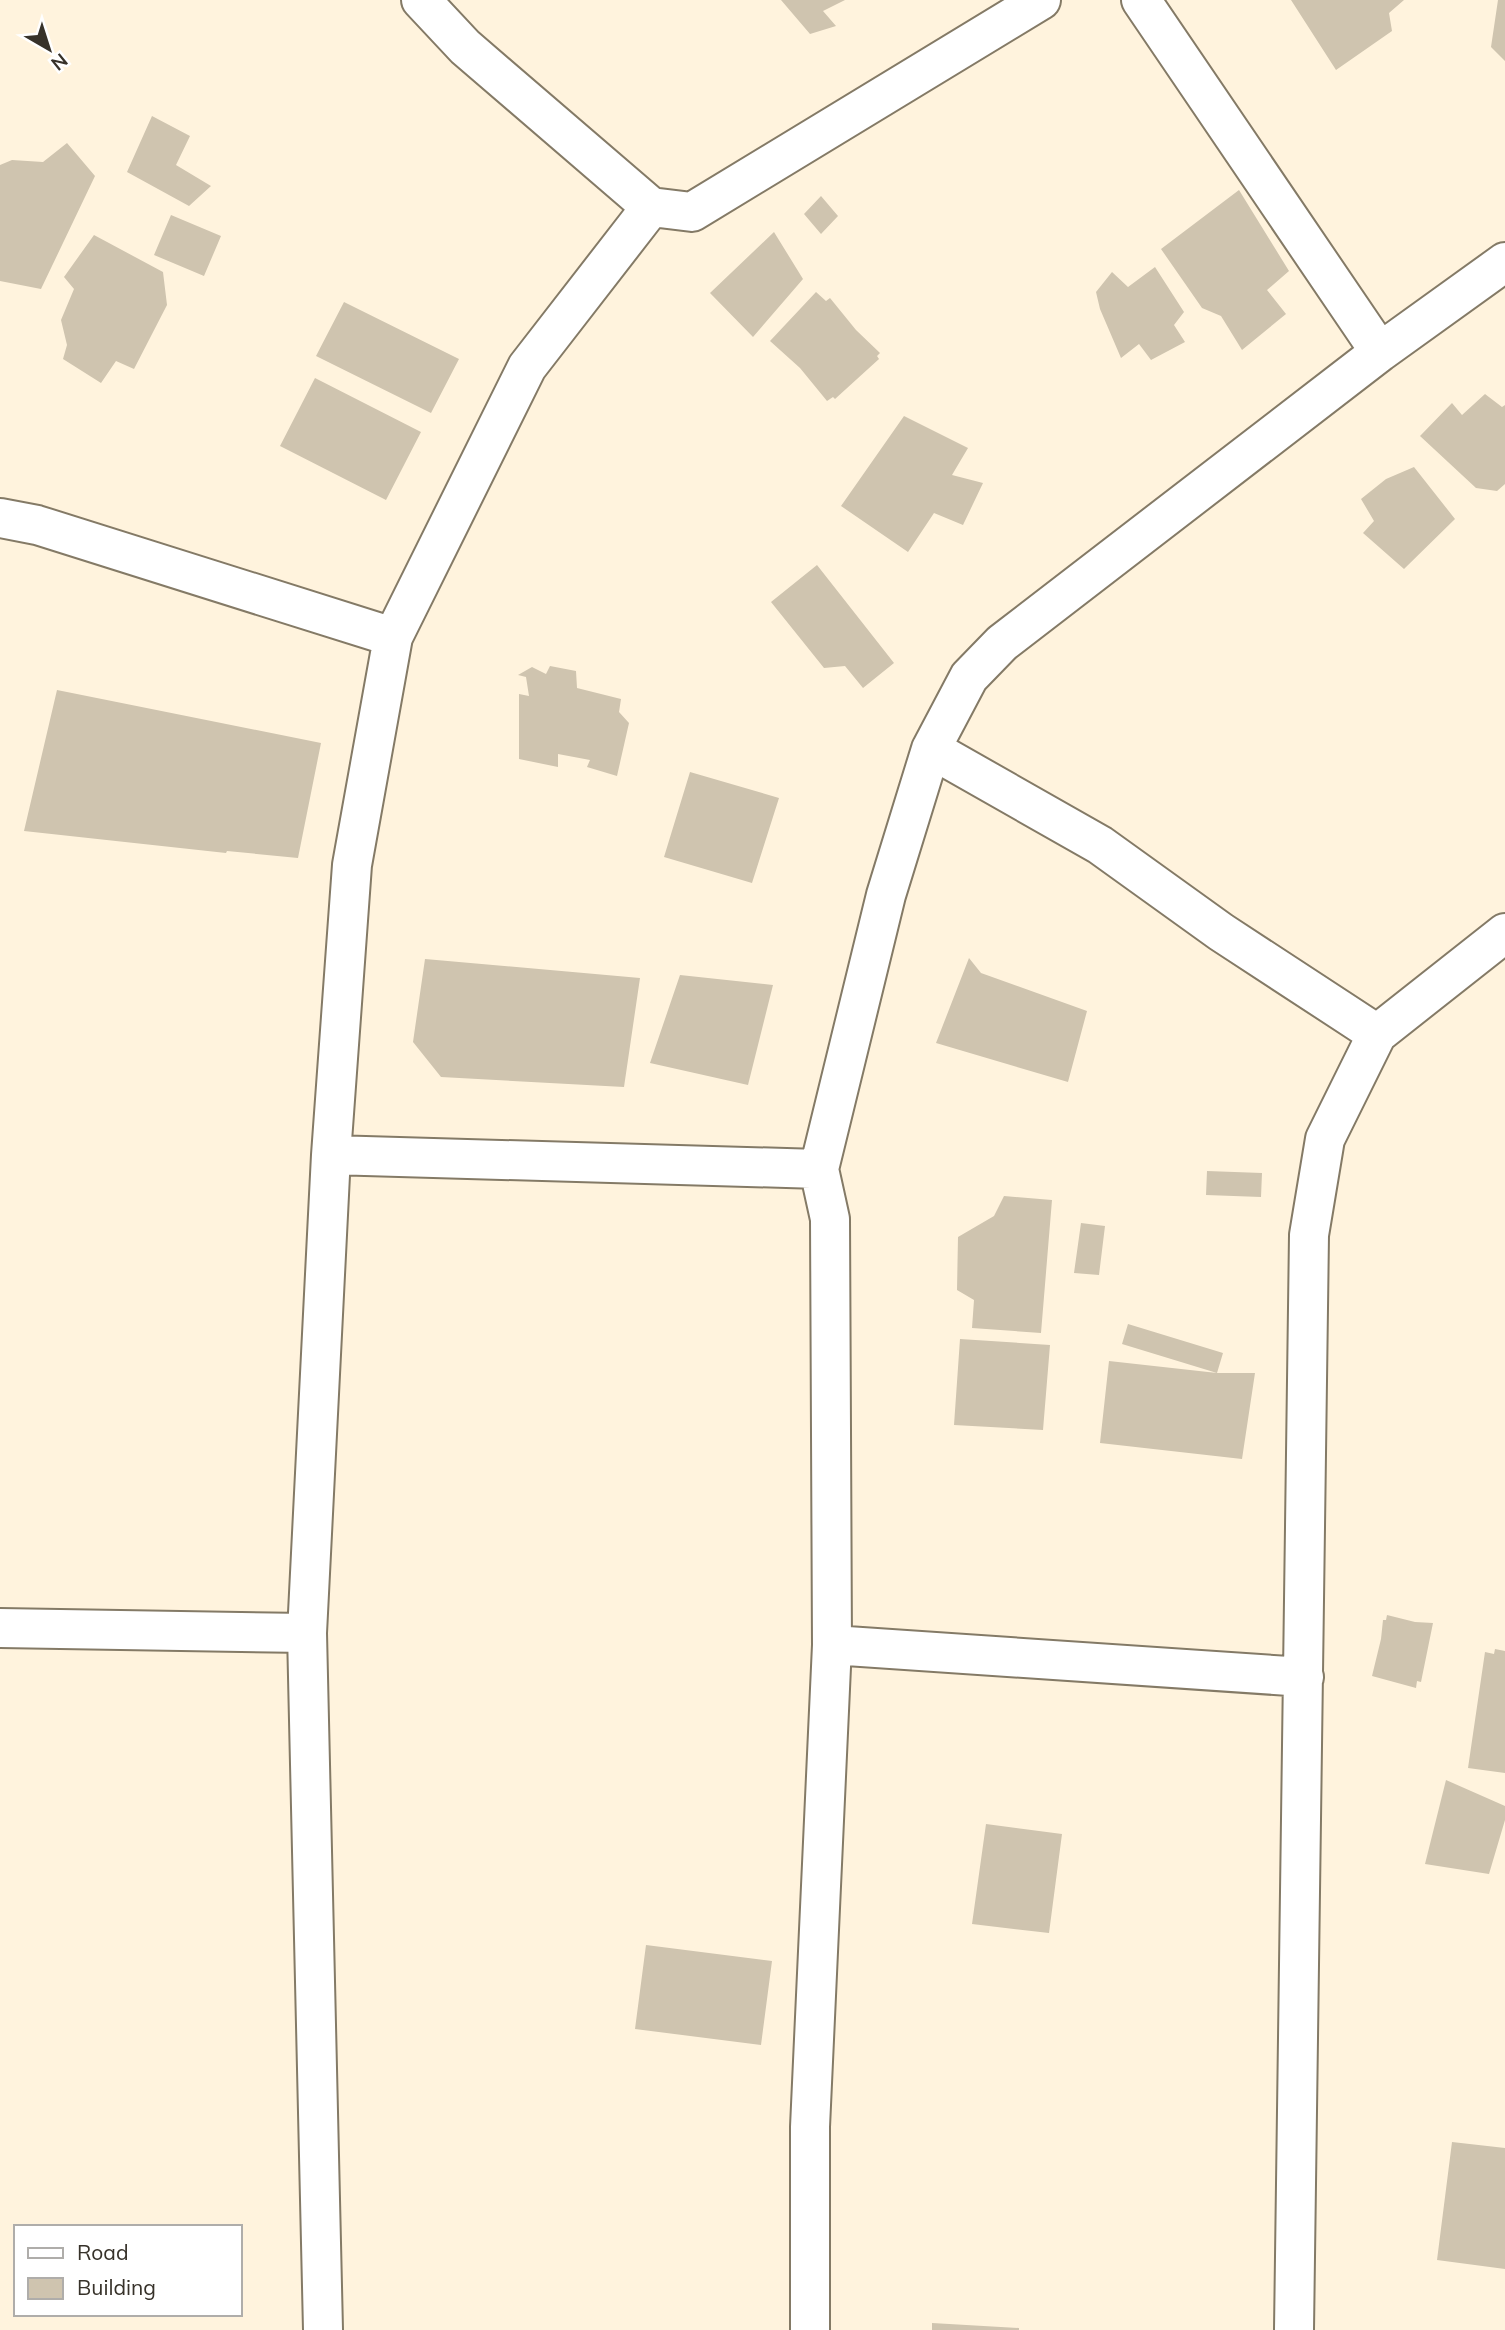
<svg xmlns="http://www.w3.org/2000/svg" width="1505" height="2330" font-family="Mulish,sans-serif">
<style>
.building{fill:#cfc4af}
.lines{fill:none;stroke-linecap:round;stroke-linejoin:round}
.street-casing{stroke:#847a66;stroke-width:42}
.street{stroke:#fff;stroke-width:38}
</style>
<rect width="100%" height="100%" fill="#fff3dd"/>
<!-- building -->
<path class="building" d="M781,0H845L823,11L836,26L810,34Z
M1291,0H1404L1389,13L1392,31L1336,70Z
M1498,0H1505V61L1491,47Z
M152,116L190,136L176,165L211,186L189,206L127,172Z
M67,143L95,176L41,289L0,281V165L12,160L43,162Z
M1239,190L1289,271L1267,290L1286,314L1242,350L1221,316L1202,308L1161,249Z
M821,196L838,216L821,234L804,214Z
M171,215L221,236L204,276L154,255Z
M774,232L803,279L753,337L710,293Z
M94,235L163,272L167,305L134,369L116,361L101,383L63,359L67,345L61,320L74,289L64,277Z
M1155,267L1184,312L1174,325L1185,342L1151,360L1139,344L1121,358L1100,309L1096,292L1112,272L1128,287Z
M816,292L826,301L830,298L856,330L880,353L877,356L879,359L835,399L833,397L827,401L800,368L770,341Z
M344,302L459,359L431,413L316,356Z
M315,378L421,432L386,500L280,446Z
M1485,394L1502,407L1505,405V484L1497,491L1476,488L1420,436L1452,403L1462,415Z
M904,416L968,448L952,475L983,483L963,525L934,513L908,552L841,506Z
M1414,467L1455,519L1404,569L1363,533L1374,521L1361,499L1386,479Z
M817,565L894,663L863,688L845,666L824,668L771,602Z
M550,666L576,671L577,688L621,699L619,712L629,723L617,776L587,767L590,760L558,754V767L519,759V694L529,696L526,677L518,675L532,667L546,674Z
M57,690L321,743L298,858L227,851L226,853L24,831Z
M690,772L779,798L752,883L664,857Z
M969,958L981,973L1087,1011L1068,1082L936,1043Z
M425,959L640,978L624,1087L441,1077L413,1042Z
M680,975L773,985L748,1085L650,1063Z
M1207,1171L1262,1173L1261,1197L1206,1195Z
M1004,1196L1052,1200L1041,1333L972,1328L974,1300L957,1290L958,1237L994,1216Z
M1081,1223L1105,1226L1099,1275L1074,1273Z
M1128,1324L1223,1353L1217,1373H1255L1242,1459L1100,1443L1109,1361L1217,1373L1122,1344Z
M960,1339L1050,1345L1043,1430L954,1425Z
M1387,1615L1415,1622L1433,1623L1421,1682L1417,1681L1416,1688L1372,1676L1381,1639L1383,1620H1386Z
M1495,1649L1505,1651V1773L1468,1768L1485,1652L1494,1654Z
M1446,1780L1505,1806V1820L1489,1874L1425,1864Z
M986,1824L1062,1834L1049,1933L972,1924Z
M646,1945L772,1961L761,2045L635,2029Z
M1452,2142L1505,2148V2269L1437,2260Z
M932,2323L1019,2328V2330H932Z"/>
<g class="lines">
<!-- street casing -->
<g class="street-casing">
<path id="street" d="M421,0L465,47L651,207
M1141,0L1380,352
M0,518L37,525L393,637
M931,749L1100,845L1221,932L1377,1034
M331,1155L819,1169
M0,1628L307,1633
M832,1645L1304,1677
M323,2330L307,1633L331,1155L352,865L393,637L527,367L651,207L692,212L1041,0
M810,2330V2127L832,1645L830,1219L819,1169L886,895L931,749L969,677L1002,643L1380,352L1505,262
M1294,2330L1309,1235L1325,1139L1377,1034L1505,933"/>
</g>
<!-- street -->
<use href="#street" class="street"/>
</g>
<!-- legend -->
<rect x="14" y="2225" width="228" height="91" fill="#ffffff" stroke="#afadaa" stroke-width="2"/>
<rect x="28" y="2248" width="35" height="10" fill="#ffffff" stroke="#afadaa" stroke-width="2"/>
<text x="77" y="2260" font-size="21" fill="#37322a">Road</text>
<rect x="28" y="2278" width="35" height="21" fill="#cfc4af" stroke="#afadaa" stroke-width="2"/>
<text x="77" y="2295" font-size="21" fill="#37322a">Building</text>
<!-- north arrow -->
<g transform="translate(49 49) rotate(141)" stroke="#ffffff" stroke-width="5" paint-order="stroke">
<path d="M0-5L12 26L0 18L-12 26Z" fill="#37322a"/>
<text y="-10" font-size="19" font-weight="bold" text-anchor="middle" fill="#37322a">N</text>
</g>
</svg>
